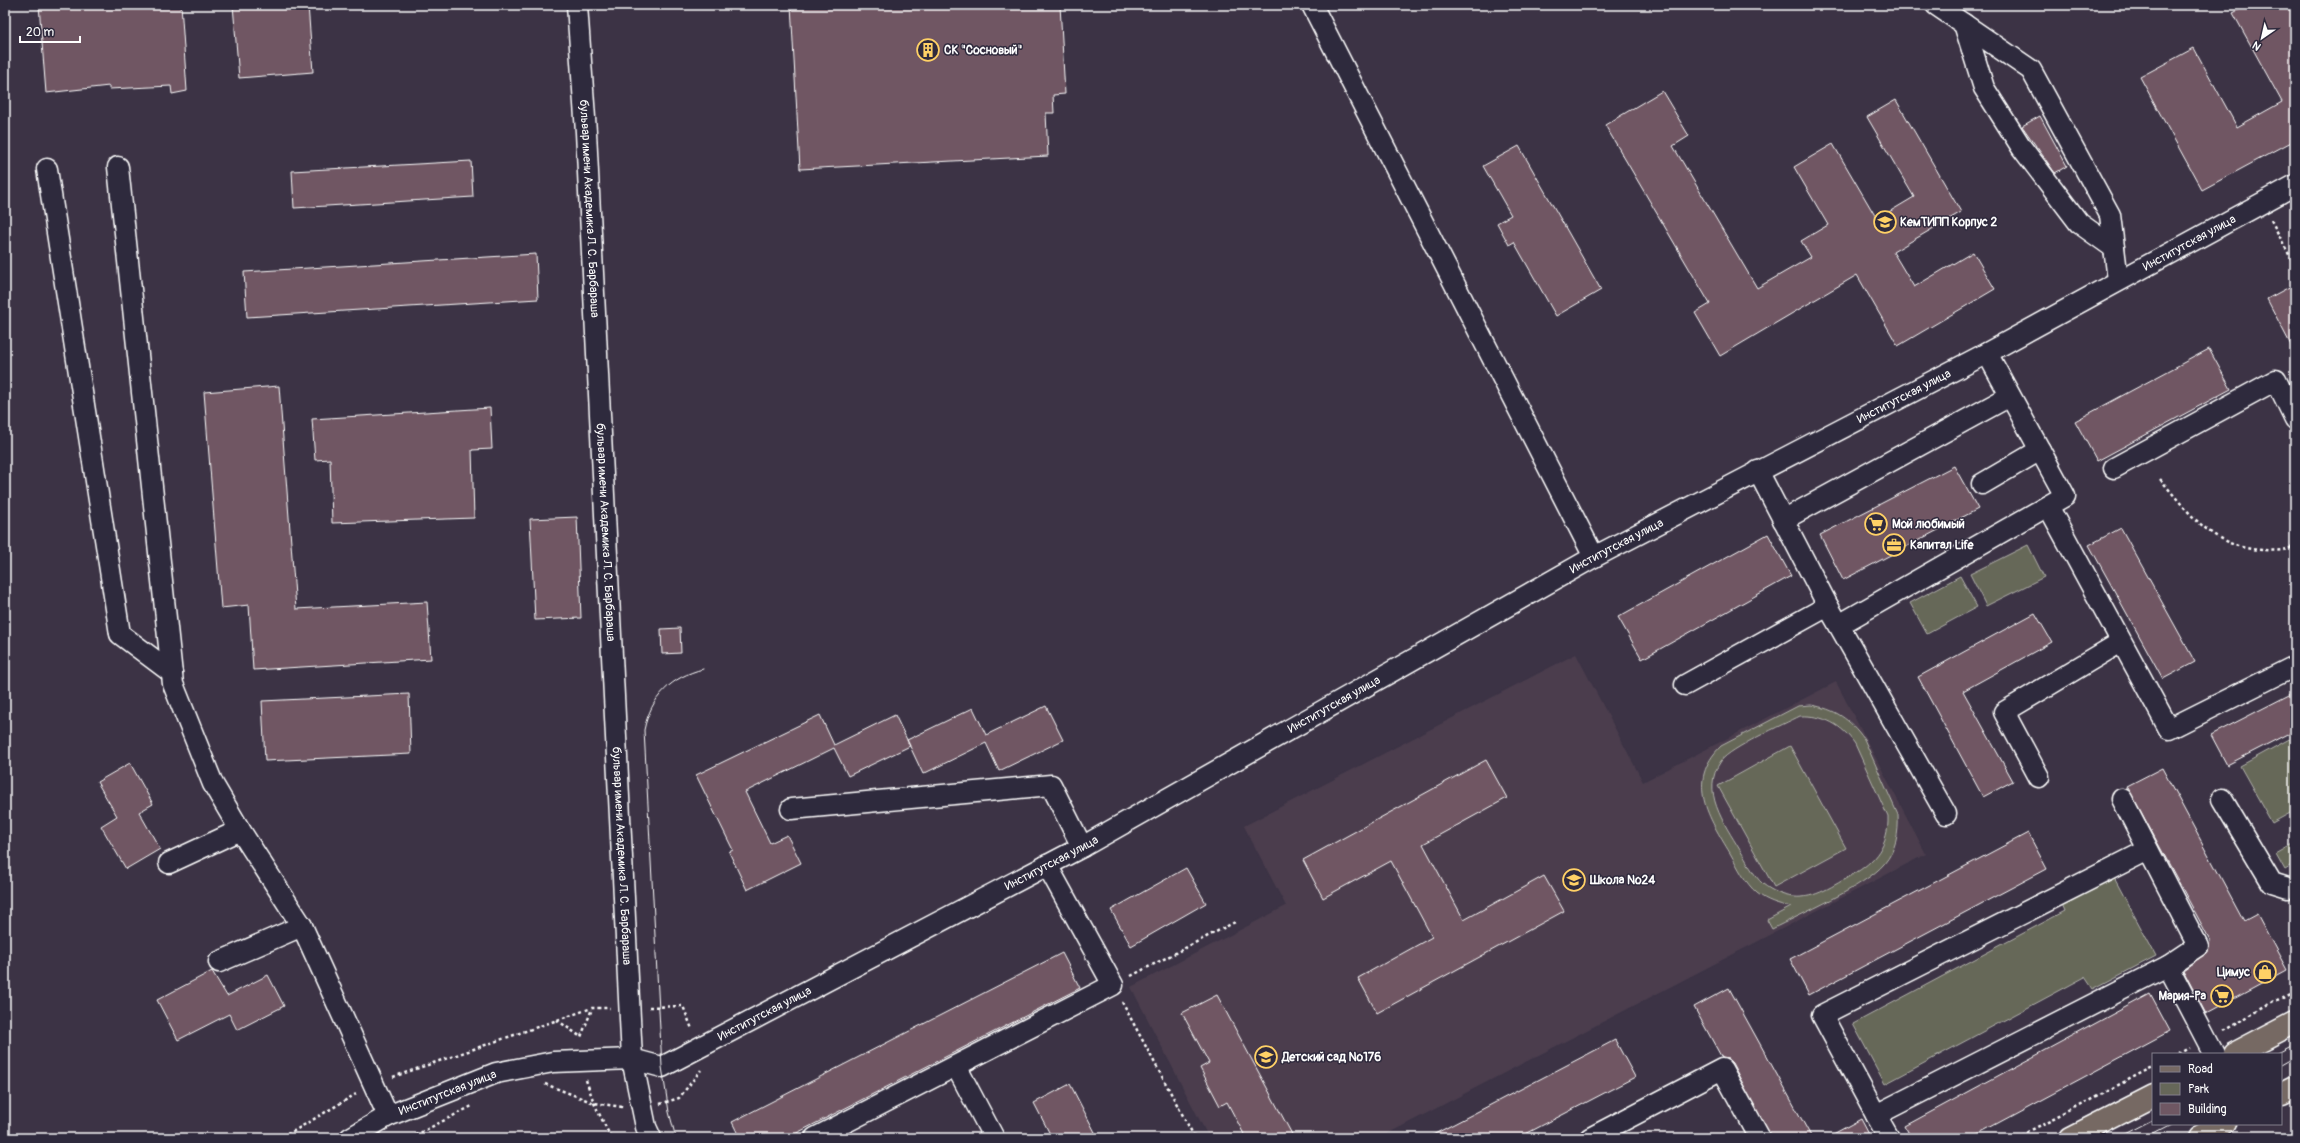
<svg xmlns="http://www.w3.org/2000/svg" width="2300" height="1143" font-family="Pangolin,sans-serif">
<style>
.built{fill:#4b3e4e}
.green{fill:#666759;stroke:#b2b3ac;fill-rule:evenodd}
.building{fill:#6f5763;stroke:#fff}
.lines{fill:none;stroke-linecap:round;stroke-linejoin:round}
.minor-casing{stroke:#fff;stroke-width:23}
.major-casing{stroke:#fff;stroke-width:25}
.path{stroke:#fff;stroke-width:2.5;stroke-dasharray:3 3;stroke-linecap:butt}
.minor{stroke:#2f2a3d;stroke-width:20}
.major{stroke:#766964;stroke-width:22}
.tram{stroke:#fff;stroke-width:1}
.labels{text-anchor:middle;dominant-baseline:central;stroke-width:3;stroke-linejoin:round;paint-order:stroke}
.poi-label{font-size:12px;font-weight:bold;fill:#fff;stroke:#2f2a3d;text-anchor:start}
.street-label{font-size:12px;fill:#fff;stroke:#2f2a3d}
</style>
<rect width="100%" height="100%" fill="#3c3345"/>
<filter id="ink" filterUnits="userSpaceOnUse"><feTurbulence type="fractalNoise" baseFrequency=".025" numOctaves="2"/><feDisplacementMap in="SourceGraphic" scale="8" xChannelSelector="R" yChannelSelector="G"/><feConvolveMatrix kernelMatrix="1 2 1 2 8 2 1 2 1" color-interpolation-filters="sRGB"/></filter>
<g filter="url(#ink)">
<!-- built -->
<path class="built" d="M1576,654L1643,782L1836,682L1926,854L1379,1138H1209L1131,987L1286,906L1244,826Z"/>
<!-- green -->
<path class="green" d="M2028,545L2044,577L1986,606L1970,574Z
M1960,576L1977,607L1927,634L1910,603Z
M1811,705C1835,709 1850,719 1864,739L1898,815C1899,833 1896,850 1884,864C1866,886 1799,915 1772,929L1767,920L1791,907C1778,904 1767,901 1757,893C1745,883 1738,867 1730,853C1709,818 1685,782 1721,746L1798,706ZM1800,716C1824,715 1842,725 1855,744L1888,817C1889,844 1875,862 1852,875C1834,885 1815,899 1794,897C1783,896 1772,891 1763,884C1753,875 1747,861 1740,850C1724,823 1700,791 1721,761C1730,748 1784,724 1800,716Z
M2295,736V816L2292,812L2272,823L2240,766Z
M1790,746L1846,848L1774,887L1718,786Z
M2295,843V864L2285,870L2276,854Z
M2112,874L2156,956L2093,989L2085,977L1885,1084L1853,1024L2065,911L2061,902Z"/>
<!-- building -->
<path class="building" d="M39,5H181L187,91L172,94L171,86L109,89V86L46,93Z
M233,5H308L313,72L239,78Z
M791,5H1060L1065,94L1053,95L1054,113H1046L1048,156L800,169Z
M2248,5H2295V140L2202,190L2140,77L2194,48L2237,127L2282,102L2233,13Z
M1662,91L1689,136L1673,146L1757,288L1811,257L1801,241L1828,225L1794,167L1833,144L1877,219L1914,197L1867,117L1896,100L1961,212L1893,252L1914,287L1973,252L1995,289L1898,346L1857,275L1720,356L1695,313L1710,304L1605,125Z
M2040,116L2067,166L2055,173L2022,126Z
M1519,146L1601,290L1556,316L1514,242L1509,245L1497,223L1511,215L1483,166Z
M471,161L473,197L294,208L292,171Z
M536,254L538,299L247,317L244,272Z
M2295,284V353L2267,299Z
M2209,349L2231,389L2097,461L2075,421Z
M279,386L296,609L427,602L431,659L253,670L249,605L221,608L204,392Z
M490,408L492,449L472,450L474,518L332,523L330,459L315,460L312,419Z
M1954,466L1978,509L1843,580L1820,535Z
M577,517L581,618L535,620L530,519Z
M2121,528L2195,662L2163,679L2089,545Z
M1768,534L1791,576L1642,659L1618,617Z
M2035,613L2052,642L1963,691L2013,781L1983,797L1918,677Z
M680,628L681,653L662,654L661,629Z
M2295,692V730L2227,765L2211,735Z
M409,694L411,754L265,761L262,701Z
M1046,706L1063,740L999,771L986,743L923,774L907,740L973,708L986,735Z
M820,715L834,745L895,715L910,746L848,776L834,748L745,792L770,843L787,835L801,863L747,890L729,852L733,850L696,775Z
M1486,760L1507,798L1423,844L1464,920L1544,876L1564,911L1377,1013L1358,978L1432,937L1391,861L1323,898L1303,860Z
M130,763L153,804L139,812L160,849L126,869L101,826L117,816L97,782Z
M2162,768L2244,921L2257,914L2287,970L2206,1014L2183,970L2208,952L2210,940L2127,786Z
M2028,833L2047,869L1809,995L1790,959Z
M1186,868L1206,903L1131,946L1111,910Z
M1062,953L1080,988L787,1138H740L732,1122Z
M212,971L227,996L268,975L284,1006L237,1030L229,1014L178,1040L157,1000Z
M1729,988L1812,1138H1771L1732,1063L1728,1059L1722,1058L1694,1007Z
M2150,994L2170,1031L1970,1138H1911L1905,1126Z
M1217,995L1294,1138H1246L1227,1102L1220,1106L1200,1068L1209,1063L1182,1013Z
M1615,1040L1635,1077L1518,1138H1427Z
M1070,1084L1098,1138H1052L1034,1103Z
M1861,1119L1871,1138H1826Z"/>
<g class="lines">
<!-- minor casing -->
<g class="minor-casing">
<g id="minor">
<path id="s1" d="M577,5L586,132L632,1059L646,1127L651,1138"/>
<path d="M1312,5L1594,557"/>
<path d="M1936,5L2031,70L2110,215L2118,280"/>
<path d="M1964,24L1984,88L2022,148L2079,223L2114,248"/>
<path d="M118,167L173,684L213,784L240,830L302,926L388,1116"/>
<path d="M47,169L120,634L172,673"/>
<path d="M2114,468L2276,380L2295,419"/>
<path d="M1758,471L1828,606L1946,814"/>
<path d="M1982,484L2040,450"/>
<path d="M2048,506L2169,729L2295,666"/>
<path d="M1783,520L2010,396"/>
<path d="M1839,625L2065,496L1987,353"/>
<path d="M1685,685L1828,606"/>
<path d="M2039,777L2004,712L2121,642"/>
<path d="M2122,799L2198,946L2168,966"/>
<path d="M2222,799L2272,883L2288,888"/>
<path d="M791,809L1051,785L1082,847"/>
<path d="M169,863L240,830"/>
<path d="M219,962L302,926"/>
<path d="M956,1066L994,1138"/>
<path d="M1876,1115L1822,1015L2148,850"/>
<path id="s2" d="M350,1138L388,1116L496,1073L553,1062L632,1059L662,1067L1082,847L1594,557L1987,353L2295,185"/>
<path d="M815,1138L1113,985L1047,865"/>
<path d="M1590,1138L1722,1069L1760,1138"/>
<path d="M1889,1138L1876,1115L2168,966L2214,1054"/>
</g>
</g>
<!-- major casing -->
<g class="major-casing">
<path id="major" d="M2234,1054L2295,1022
M2281,1095L2295,1088
M2071,1138L2153,1096
M2199,1138L2226,1124"/>
</g>
<!-- path -->
<path class="path" d="M2271,220L2295,266
M2160,479C2191,515 2213,549 2265,550C2277,551 2285,551 2295,546
M1131,976L1237,921
M1122,1002L1195,1138
M649,1007L683,1006L692,1029
M557,1020L581,1037L592,1009
M2224,1030L2295,990
M2178,1054L2189,1048
M393,1077L592,1008H610
M586,1080L594,1103L611,1138
M545,1084L594,1103L623,1107
M660,1104L679,1098L701,1070
M282,1138L356,1094
M410,1138L474,1105
M2016,1138L2153,1067"/>
<!-- minor -->
<use href="#minor" class="minor"/>
<!-- major -->
<use href="#major" class="major"/>
<!-- tram -->
<path class="tram" d="M2276,1054L2295,1044
M2281,1065L2295,1057
M676,1138L669,1112L662,1067L644,730C651,697 671,677 703,669
M2118,1138L2153,1120
M2144,1138L2171,1124"/>
</g>
</g>
<!-- icons -->
<defs>
<g id="building-ring" transform="scale(1.15)"><circle r="9.5" fill="#2f2a3d" stroke="#ffd166" stroke-width="1.5"/><path d="M-4-6H4V6H1V3H-1V6H-4ZM-2.5-4.3h1.7v1.8h-1.7ZM.8-4.3h1.7v1.8H.8ZM-2.5-1h1.7V.8h-1.7ZM.8-1h1.7V.8H.8Z" fill="#ffd166"/></g>
<g id="university-ring" transform="scale(1.15)"><circle r="9.5" fill="#2f2a3d" stroke="#ffd166" stroke-width="1.5"/><path d="M0-5L7-2L0 1L-7-2ZM-4 1L0 2.5L4 1V4Q0 6-4 4Z" fill="#ffd166"/></g>
<g id="supermarket-ring" transform="scale(1.15)"><circle r="9.5" fill="#2f2a3d" stroke="#ffd166" stroke-width="1.5"/><path d="M-6-5.5h2.5l.6 2H6L4.5 2H-2.5L-4.4-4H-6ZM-1.5 3.2a1.3 1.3 0 1 0 .1 0ZM3 3.2a1.3 1.3 0 1 0 .1 0Z" fill="#ffd166"/></g>
<g id="office-ring" transform="scale(1.15)"><circle r="9.5" fill="#2f2a3d" stroke="#ffd166" stroke-width="1.5"/><path d="M-6-3h4V-5.5h4V-3h4V5H-6ZM-1-4.5V-3h2v-1.5ZM-6 0V1H6V0Z" fill="#ffd166"/></g>
<g id="school-ring" transform="scale(1.15)"><circle r="9.5" fill="#2f2a3d" stroke="#ffd166" stroke-width="1.5"/><path d="M0-5L7-2L0 1L-7-2ZM-4 1L0 2.5L4 1V4Q0 6-4 4Z" fill="#ffd166"/></g>
<g id="shop-ring" transform="scale(1.15)"><circle r="9.5" fill="#2f2a3d" stroke="#ffd166" stroke-width="1.5"/><path d="M-5-2.5h2.3a2.7 3.5 0 0 1 5.4 0H5L5.5 6h-11ZM-1.5-2.5h3a1.5 2.3 0 0 0-3 0Z" fill="#ffd166"/></g>
</defs>
<g fill-rule="evenodd">
<use href="#building-ring" x="928" y="50"/>
<use href="#university-ring" x="1885" y="222"/>
<use href="#supermarket-ring" x="1876" y="524"/>
<use href="#office-ring" x="1894" y="545"/>
<use href="#school-ring" x="1574" y="880"/>
<use href="#shop-ring" x="2265" y="972"/>
<use href="#supermarket-ring" x="2222" y="996"/>
<use href="#school-ring" x="1266" y="1057"/>
</g>
<g class="labels">
<!-- poi labels -->
<g class="poi-label">
<text x="944" y="50">СК "Сосновый"</text>
<text x="1900" y="222">КемТИПП Корпус 2</text>
<text x="1892" y="524">Мой любимый</text>
<text x="1910" y="545">Капитал Life</text>
<text x="1590" y="880">Школа №24</text>
<text x="2250" y="972" text-anchor="end">Цимус</text>
<text x="2206" y="996" text-anchor="end">Мария-Ра</text>
<text x="1282" y="1057">Детский сад №176</text>
</g>
<!-- street labels -->
<g class="street-label">
<text stroke="none"><textPath href="#s1" startOffset="204">бульвар имени Академика Л. С. Барбараша</textPath></text>
<text stroke="none"><textPath href="#s2" startOffset="2064">Институтская улица</textPath></text>
<text stroke="none"><textPath href="#s2" startOffset="1740">Институтская улица</textPath></text>
<text stroke="none"><textPath href="#s1" startOffset="528">бульвар имени Академика Л. С. Барбараша</textPath></text>
<text stroke="none"><textPath href="#s2" startOffset="1416">Институтская улица</textPath></text>
<text stroke="none"><textPath href="#s2" startOffset="1092">Институтская улица</textPath></text>
<text stroke="none"><textPath href="#s1" startOffset="852">бульвар имени Академика Л. С. Барбараша</textPath></text>
<text stroke="none"><textPath href="#s2" startOffset="768">Институтская улица</textPath></text>
<text stroke="none"><textPath href="#s2" startOffset="444">Институтская улица</textPath></text>
<text stroke="none"><textPath href="#s2" startOffset="108">Институтская улица</textPath></text>
</g>
</g>
<!-- margin -->
<rect width="2300" height="1143" fill="none" stroke="#2f2a3d" stroke-width="20"/>
<rect x="10" y="10" width="2280" height="1123" fill="none" stroke="#fff" stroke-width="1.5" filter="url(#ink)"/>
<!-- legend -->
<rect x="2152" y="1053" width="130" height="72" fill="#2f2a3d" stroke="#827f8b"/>
<rect x="2160" y="1066" width="20" height="6" fill="#766964" stroke="#827f8b"/>
<text x="2188" y="1073" font-size="12" fill="#ffffff">Road</text>
<rect x="2160" y="1083" width="20" height="12" fill="#666759" stroke="#827f8b"/>
<text x="2188" y="1093" font-size="12" fill="#ffffff">Park</text>
<rect x="2160" y="1103" width="20" height="12" fill="#6f5763" stroke="#827f8b"/>
<text x="2188" y="1113" font-size="12" fill="#ffffff">Building</text>
<!-- north arrow -->
<g transform="translate(2262 38) rotate(214)" stroke="#2f2a3d" stroke-width="3" paint-order="stroke">
<path d="M0-3L7 15L0 10L-7 15Z" fill="#ffffff"/>
<text y="-6" font-size="11" font-weight="bold" text-anchor="middle" fill="#ffffff">N</text>
</g>
<!-- scale -->
<path d="M20 36v6h60v-6" fill="none" stroke="#ffffff" stroke-width="2"/>
<text x="26" y="36" font-size="12" fill="#ffffff" stroke="#2f2a3d" stroke-width="3" paint-order="stroke">20 m</text>
</svg>
